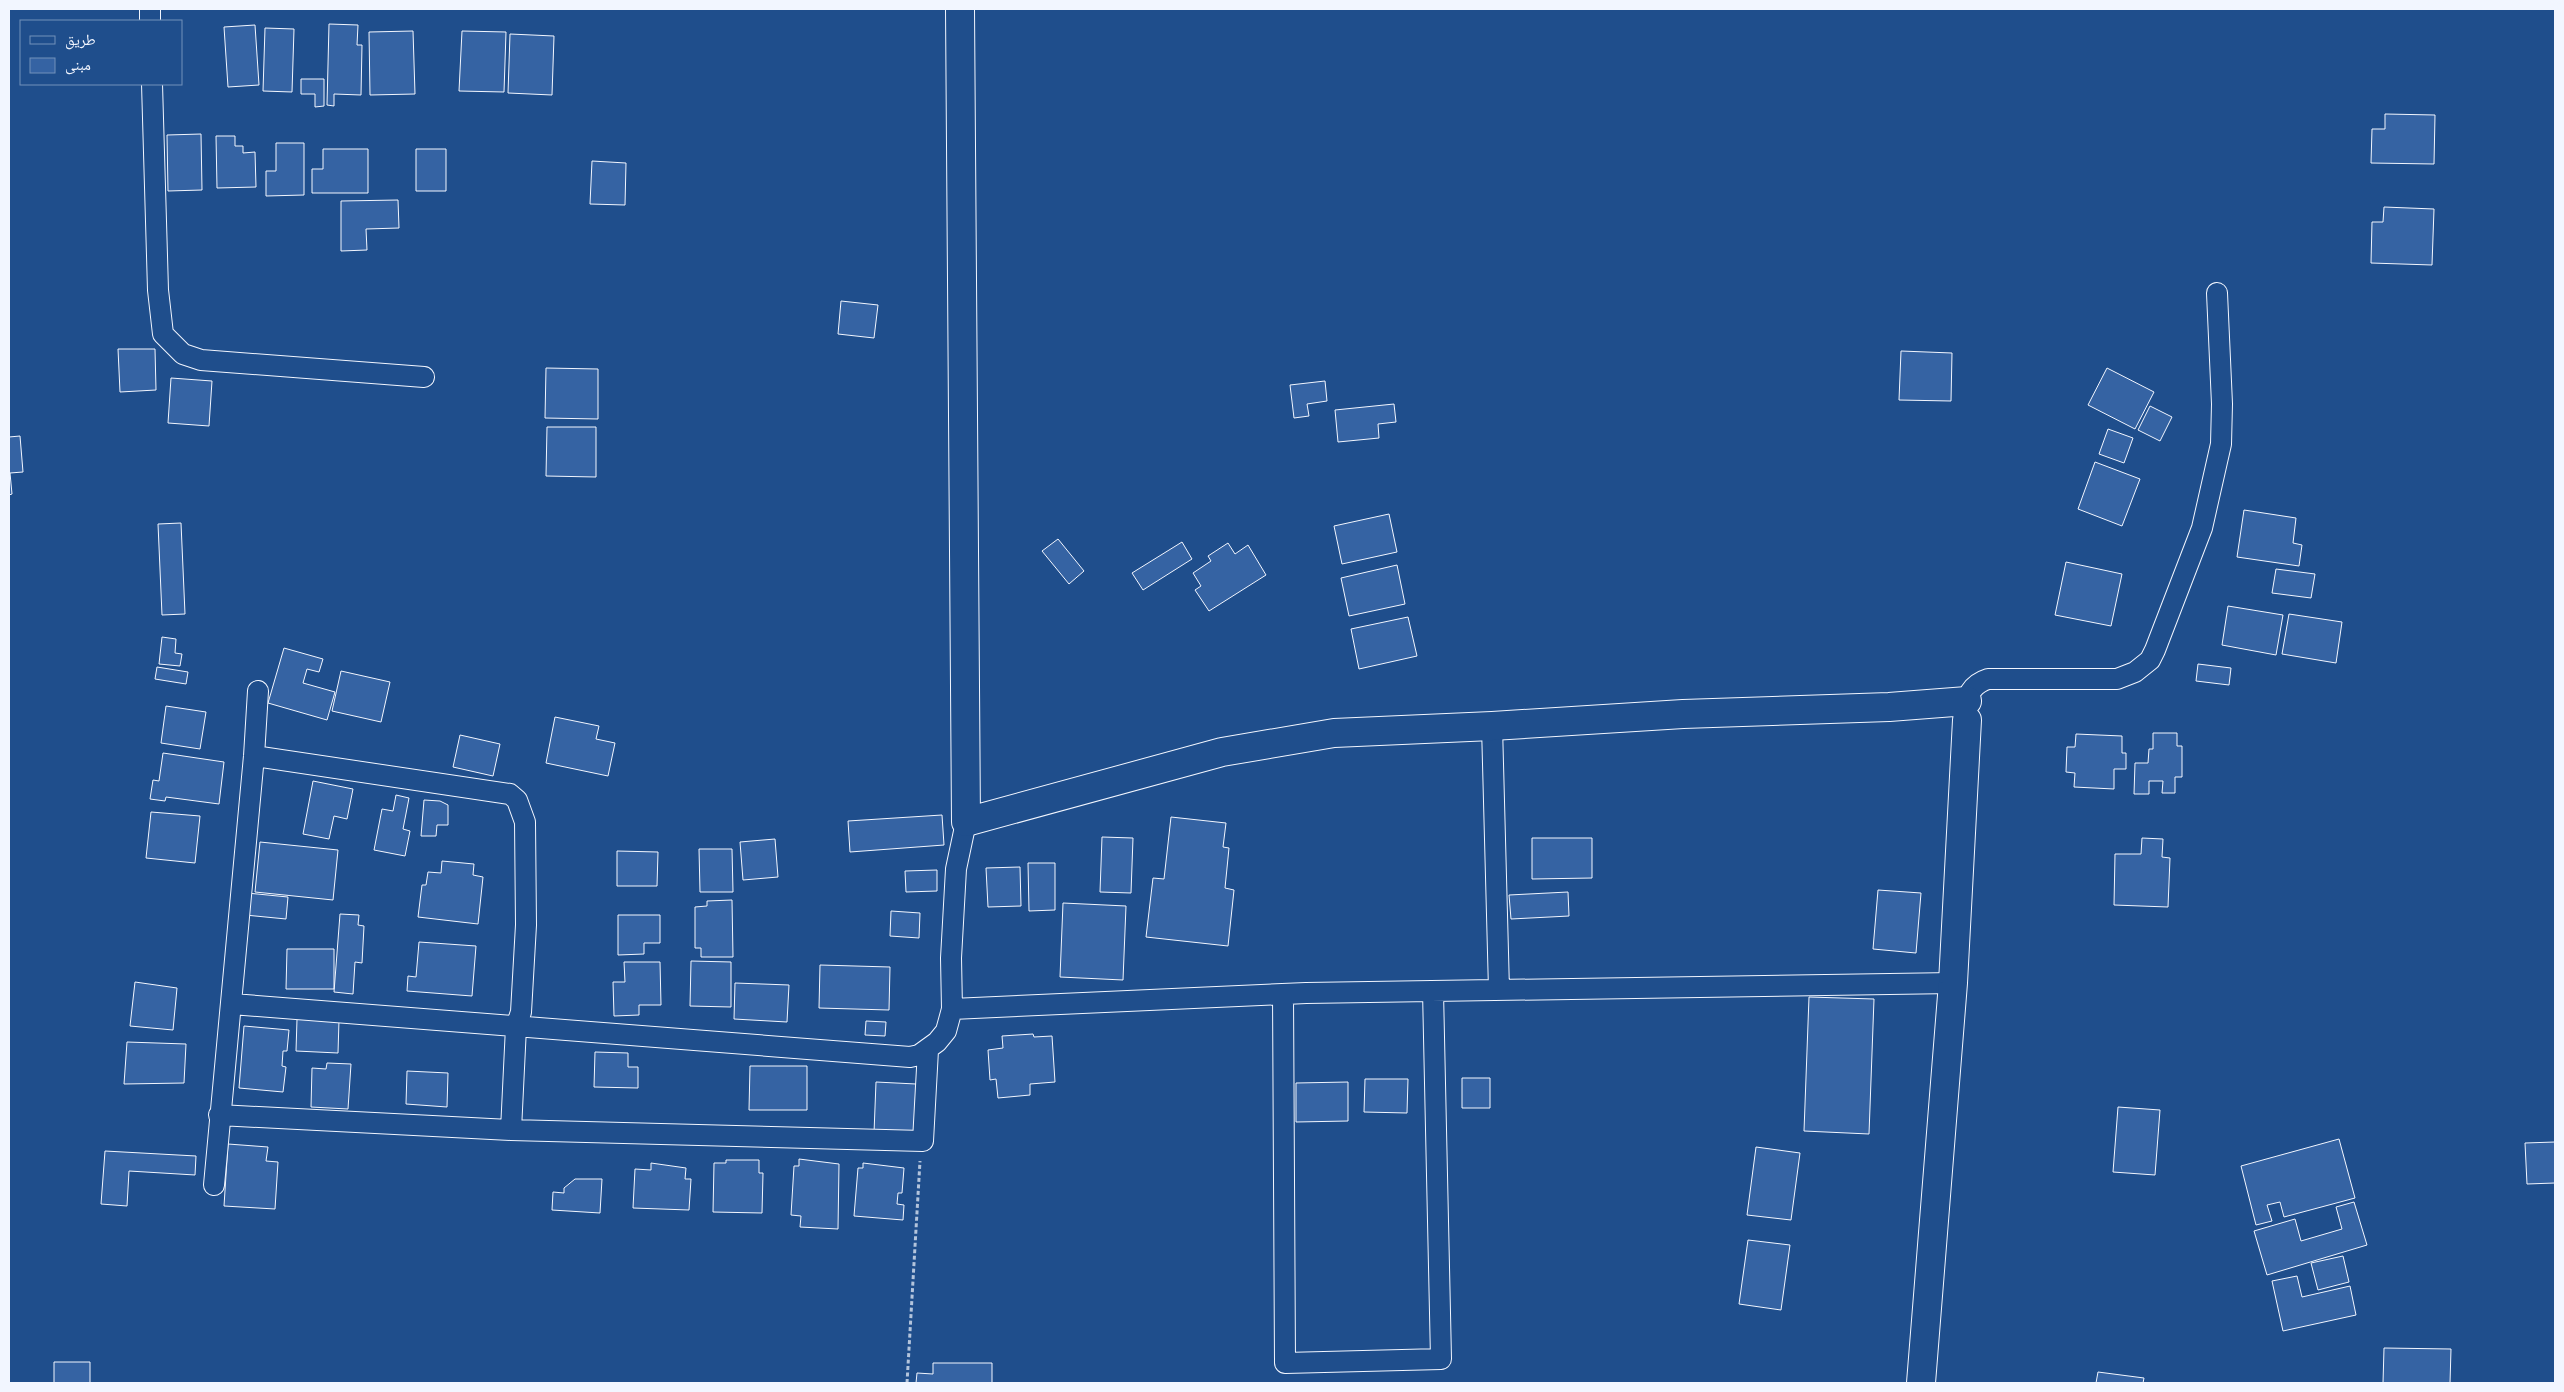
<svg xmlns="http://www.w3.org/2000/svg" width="2564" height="1392" font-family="Roboto,'Noto Naskh Arabic',sans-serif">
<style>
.building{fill:#3563a3;stroke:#f2f6ff}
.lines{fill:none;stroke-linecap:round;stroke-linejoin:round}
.street-casing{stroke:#f2f6ff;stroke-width:22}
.secondary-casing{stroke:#f2f6ff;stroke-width:30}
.path{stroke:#b3c4dc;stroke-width:3;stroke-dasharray:4 2.5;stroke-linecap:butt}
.street{stroke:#1f4e8c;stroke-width:20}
.secondary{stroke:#1f4e8c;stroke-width:28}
</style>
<rect width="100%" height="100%" fill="#1f4e8c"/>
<!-- building -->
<path class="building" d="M329,24L358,25L357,45H362L361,95L334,94V106L327,105Z
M255,25L259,85L228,87L224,27Z
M265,28L294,29L292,92L263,91Z
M413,31L415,94L370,95L369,32Z
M462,31L506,32L504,92L459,91Z
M510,34L554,36L552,95L508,93Z
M301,79H324V106L315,107V94H301Z
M2385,114L2435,115L2434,164L2371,163L2372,129H2385Z
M201,134L202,190L168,191L167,135Z
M216,136H235V146H243V153L255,152L256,187L217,188Z
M276,143H304V195L266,196V171H276Z
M323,149H368V193H312V169H323Z
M416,149H446V191H416Z
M592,161L626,163L625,205L590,204Z
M398,200L399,228L366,229L367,250L341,251V201Z
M2384,207L2434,209L2432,265L2371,263L2372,222H2383Z
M841,301L878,305L874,338L838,334Z
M118,349H155L156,390L120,392Z
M1901,351L1952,353L1951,401L1899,400Z
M546,368L598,369V419L545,418Z
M2107,368L2154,392L2135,429L2088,405Z
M171,378L212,381L209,426L168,423Z
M1325,381L1327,401L1307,404L1309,416L1294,418L1290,385Z
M1394,404L1396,422L1378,424L1379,438L1338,442L1335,410Z
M2150,406L2172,417L2160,441L2138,430Z
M547,427H596V477L546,476Z
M2108,429L2133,438L2124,463L2099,454Z
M20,436L23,472L10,473L12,494L9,495V437Z
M2095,462L2140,479L2122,526L2078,509Z
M2244,510L2296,518L2293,543L2302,545L2299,566L2237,557Z
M1389,514L1397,552L1342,564L1334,526Z
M181,523L185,614L162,615L158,524Z
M1058,539L1084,571L1069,584L1042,551Z
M1182,542L1192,559L1143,590L1132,573Z
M1228,543L1235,554L1248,545L1266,575L1209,611L1195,590L1201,586L1193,573L1211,561L1208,556Z
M2066,562L2122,574L2111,626L2055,615Z
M1397,565L1405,604L1349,616L1341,578Z
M2276,569L2315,574L2311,598L2272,593Z
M2228,606L2283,615L2276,655L2222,645Z
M2289,614L2342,622L2336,663L2282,654Z
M1408,617L1417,656L1359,669L1351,629Z
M162,637L176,639L175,653L182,654L180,666L159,664Z
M284,648L323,659L319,672L307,669L303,683L335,692L327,720L268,703Z
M2198,664L2231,668L2229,685L2196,681Z
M157,667L188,672L186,684L155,679Z
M341,671L390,682L381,722L332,711Z
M166,706L206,712L200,749L161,743Z
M555,717L599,726L596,739L615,743L608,776L546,763Z
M2153,733H2177V746H2182V777H2175V793H2162L2163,781H2149V794H2134L2135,763H2148L2149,749H2153Z
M2076,734L2122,736V753H2126V769H2114V789L2074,787L2075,773L2066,772L2067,747H2075Z
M460,735L500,744L493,776L453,767Z
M163,753L224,762L219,804L166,797L165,801L150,799L153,780L159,781Z
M313,781L353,789L347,819L334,816L329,839L303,834Z
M396,795L409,798L403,829L410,831L405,856L374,850L382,809L393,811Z
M424,800L440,801L448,805V825H437L436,836H421Z
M151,812L200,816L195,863L146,858Z
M942,815L944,845L850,852L848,821Z
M1171,817L1226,823L1223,847L1229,848L1225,888L1234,890L1228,946L1146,937L1153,878L1164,879Z
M1102,837L1133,838L1131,893L1100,892Z
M1532,838H1592V878L1532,879Z
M2142,838L2163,839L2162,857L2170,858L2168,907L2114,905L2115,854H2141Z
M775,839L778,877L743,880L740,842Z
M260,842L338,850L333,900L255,892Z
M699,849H732L733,892H700Z
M617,851L658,852L657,886H617Z
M442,861L474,864L473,875L483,877L478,924L418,917L422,885H426L428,872L441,873Z
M1028,863H1055V910L1029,911Z
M1020,867L1021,906L988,907L986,868Z
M937,870V891L906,892L905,871Z
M1878,890L1921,893L1916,953L1873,949Z
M1568,892L1569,916L1511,919L1509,895Z
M247,893L288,897L286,919L245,915Z
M732,900L733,957H701V948H695V907L707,906V901Z
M1063,903L1126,906L1123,980L1060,977Z
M891,911L920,913L919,938L890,936Z
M340,914L359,915L358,925L364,926L362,963L355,962L353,994L334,992Z
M618,915H660V943H644V954L618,955Z
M419,942L476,946L472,996L407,991L408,976L416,977Z
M287,949H334V989H286Z
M691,961L731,962V1007L690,1006Z
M624,962H660L661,1005H639V1015L614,1016L613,982H625Z
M820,965L890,967L889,1010L819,1008Z
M135,982L177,988L173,1030L130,1026Z
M735,983L789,985L787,1022L734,1019Z
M1809,997L1874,999L1869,1134L1804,1131Z
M297,1019L339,1020L338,1053L296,1051Z
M866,1021L886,1022L885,1036L865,1035Z
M244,1026L289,1030L287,1051H283L282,1066L286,1067L283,1092L239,1088Z
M1033,1034L1034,1037L1052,1036L1055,1082L1030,1084V1095L998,1098L996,1079L990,1080L988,1050L1003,1048L1002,1036Z
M127,1042L186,1044L184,1083L124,1084Z
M595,1052L628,1053V1067H638V1088L594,1087Z
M327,1063L351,1064L348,1109L311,1107L312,1068L326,1069Z
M750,1066H807V1110H749Z
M407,1071L448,1073L447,1107L406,1104Z
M1462,1078H1490V1108H1462Z
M1365,1079H1408L1407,1113L1364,1112Z
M876,1082L916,1084L914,1135L874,1133Z
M1348,1082V1121L1296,1122V1083Z
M2118,1107L2160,1110L2155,1175L2113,1172Z
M2339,1139L2355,1198L2284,1217L2280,1202L2267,1205L2272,1221L2256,1225L2241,1166Z
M2555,1142V1183L2527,1184L2525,1143Z
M228,1144L268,1147L266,1161L278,1162L275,1209L224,1206Z
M1756,1147L1800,1153L1791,1220L1747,1215Z
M105,1151L196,1156L195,1175L129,1171L127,1206L101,1204Z
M799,1159L839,1164L838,1229L800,1227L801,1216L791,1215L794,1166H799Z
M726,1160H759V1173H763L762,1213L713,1212L714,1163H726Z
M651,1163L686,1168L685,1179H691L689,1210L633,1208L635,1169L651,1170Z
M863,1163L904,1168L902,1193H898L897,1204L904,1205L903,1220L854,1216L858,1168H863Z
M575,1179H602L600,1213L552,1210L553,1192L564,1193V1188Z
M2354,1202L2367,1245L2267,1275L2254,1231L2295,1219L2301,1241L2342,1229L2336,1207Z
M1748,1240L1790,1245L1781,1310L1739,1304Z
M2343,1256L2349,1282L2318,1290L2311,1263Z
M2297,1276L2302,1297L2350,1286L2356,1315L2283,1331L2272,1281Z
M2384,1348L2451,1349L2450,1383H2383Z
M54,1362H90V1383H54Z
M933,1363H992V1383H916L917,1373L933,1374Z
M2098,1372L2144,1378L2143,1383H2096Z"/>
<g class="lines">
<!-- street casing -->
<g class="street-casing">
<path id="street" d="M150,9V21
M152,84L158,290L163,334L183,354L201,360L424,377
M1967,713C1965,696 1972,684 1988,679H2117L2135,672L2150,660L2155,650L2202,528L2221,444L2222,404L2217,293
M1492,726L1499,990
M254,756L510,794L517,800L525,822L526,925L521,1012L516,1027L511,1130
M1283,994L1285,1363L1441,1359L1433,991
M232,1004L910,1057L919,1055L937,1042L946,1031L952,1009L951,958L956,869L966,822
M952,1009L1306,993L1953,983
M219,1115L511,1130L923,1141L928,1050
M214,1185L254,756L258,691"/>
</g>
<!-- secondary casing -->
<g class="secondary-casing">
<path id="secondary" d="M960,9L966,822L1222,752L1334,733L1492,726L1683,714L1889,707L1967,701
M1921,1383L1953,983L1967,720"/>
</g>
<!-- path -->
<path class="path" d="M907,1383L920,1161"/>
<!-- street -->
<use href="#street" class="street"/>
<!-- secondary -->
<use href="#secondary" class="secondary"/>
</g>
<!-- border -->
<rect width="2564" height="1392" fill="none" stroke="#f2f6ff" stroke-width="20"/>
<!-- legend -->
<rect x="20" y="20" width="162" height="65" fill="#1f4e8c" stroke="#7391ba"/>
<rect x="30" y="36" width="25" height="8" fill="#1f4e8c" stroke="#7391ba"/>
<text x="65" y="45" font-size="15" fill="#f2f6ff">طريق</text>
<rect x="30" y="58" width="25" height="15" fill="#3563a3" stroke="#7391ba"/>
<text x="65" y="70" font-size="15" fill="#f2f6ff">مبنى</text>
</svg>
